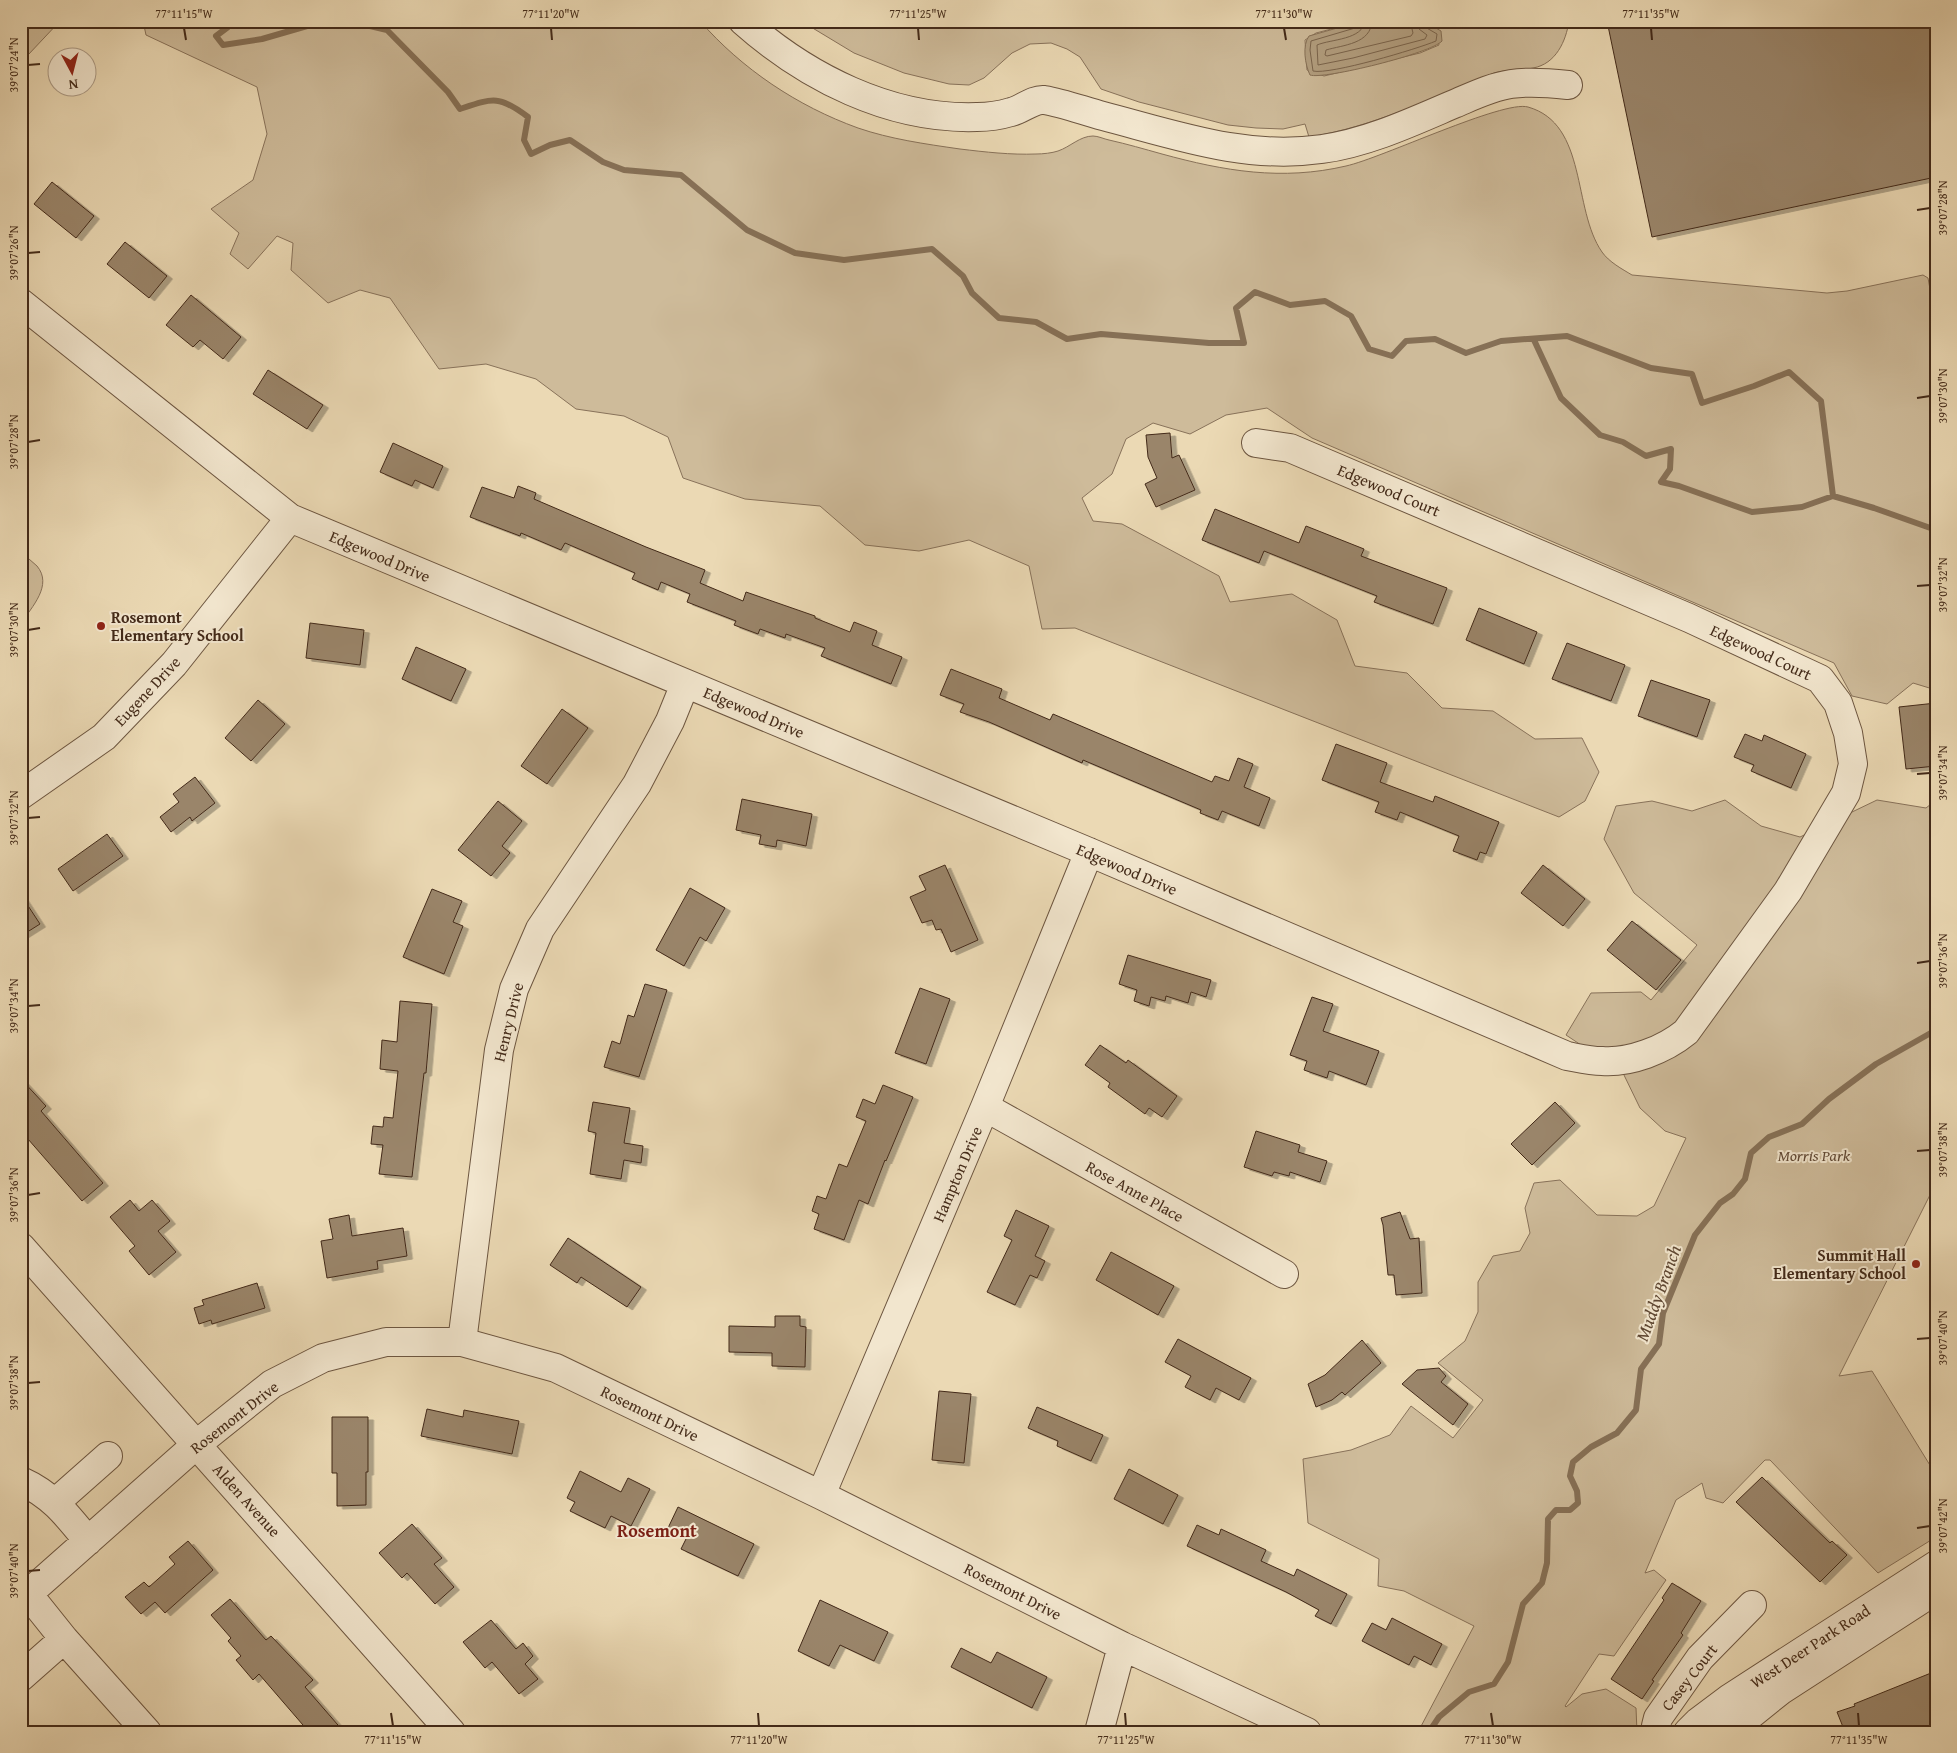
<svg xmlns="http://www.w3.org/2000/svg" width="1957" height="1753" font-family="'Gentium Book Plus',serif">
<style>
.green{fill:#cebb9a;stroke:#88725a}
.water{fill:#b29e7f;stroke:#867056}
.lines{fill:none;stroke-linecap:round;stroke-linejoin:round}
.shore{stroke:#7a644c;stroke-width:1}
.stream{stroke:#867056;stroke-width:6}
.building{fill:#9a856a;stroke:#432a19;filter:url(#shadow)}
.minor-casing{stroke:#6d5640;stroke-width:30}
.minor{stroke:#f2e6ce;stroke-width:28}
.ticks{fill:none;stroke:#432a19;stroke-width:2}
.poi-dot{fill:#8f2418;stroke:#f2e6ce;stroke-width:2}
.labels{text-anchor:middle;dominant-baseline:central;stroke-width:4;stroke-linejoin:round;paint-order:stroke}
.street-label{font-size:16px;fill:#432a19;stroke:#f2e6ce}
.poi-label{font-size:16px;font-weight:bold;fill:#432a19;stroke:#f2e6ce;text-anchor:start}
.park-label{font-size:16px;font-style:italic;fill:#5f4733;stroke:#f2e6ce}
.water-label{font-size:18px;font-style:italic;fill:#5f4732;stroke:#f2e6ce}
.neighbourhood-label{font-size:18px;font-weight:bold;fill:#7a1f14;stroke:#f2e6ce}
.neatline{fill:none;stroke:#432a19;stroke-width:2}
.ticks-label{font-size:12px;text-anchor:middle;fill:#432a19}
</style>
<defs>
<filter id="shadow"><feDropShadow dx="5.5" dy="3" stdDeviation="0" flood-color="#0004"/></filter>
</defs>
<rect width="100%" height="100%" fill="#ebd9b4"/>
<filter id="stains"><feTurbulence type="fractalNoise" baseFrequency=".004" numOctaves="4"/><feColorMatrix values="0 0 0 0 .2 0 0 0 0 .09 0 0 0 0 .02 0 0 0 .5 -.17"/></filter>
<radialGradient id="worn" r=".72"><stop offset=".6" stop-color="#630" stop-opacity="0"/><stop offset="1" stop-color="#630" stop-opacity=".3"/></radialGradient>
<!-- green -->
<path class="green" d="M21,21H60L28,55L21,59Z
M143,21H700C742,69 797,106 858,128C890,139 925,144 960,149C985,152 1011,155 1036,154C1043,154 1052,153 1058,151C1070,147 1080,136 1093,136C1098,136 1104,139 1109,140C1127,144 1144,149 1162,154C1224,171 1282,181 1346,166C1382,158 1503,100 1528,107C1588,124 1572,209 1602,252C1609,262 1622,269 1632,275L1827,293L1847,291L1923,275L1928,278L1930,289L1936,288V690L1913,683L1887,704L1852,696L1834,663L1312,438L1267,408L1226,415L1190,434L1153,423L1126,439L1112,474L1082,498L1093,521L1122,524L1219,576L1230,602L1292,594L1337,620L1355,666L1407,673L1442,708L1493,711L1535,739L1582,738L1599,772L1585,801L1559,817L1075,628L1042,629L1029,566L969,540L919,551L865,545L820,506L745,499L683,478L668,437L624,416L576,409L536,379L486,364L439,369L390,298L360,290L328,303L291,270L293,243L277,236L248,269L230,254L239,233L211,209L253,180L267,134L257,87L146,35Z
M801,21H1362L1316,33L1305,40L1307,70L1324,76L1420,53L1439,45L1434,25L1424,21H1569C1566,41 1556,64 1533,68C1520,71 1508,69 1494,73C1434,97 1374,127 1309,137L1305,124L1283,129L1256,128L1228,125L1139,102L1101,89L1080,57L1067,49L1051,43L1030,44L1012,53L984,78L969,85L949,84L904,73L854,53Z
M21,552C26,557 32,561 37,566C53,585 32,607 21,623Z
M1725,800L1761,826L1800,837L1877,800L1926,808L1936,800V1183L1839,1376L1872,1371L1936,1475V1537L1878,1573L1770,1460H1765L1723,1503L1706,1498L1702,1483L1676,1500L1645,1573L1654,1570L1666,1580L1614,1656L1599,1654L1565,1706L1566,1707L1582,1694L1606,1689L1636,1708L1637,1732H1418L1474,1626L1404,1591L1378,1586L1379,1559L1308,1523L1303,1459L1351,1450L1390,1435L1411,1406L1453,1438L1483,1400L1438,1363L1465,1341L1478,1312V1282L1493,1256L1520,1251L1530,1233L1525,1208L1534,1183L1560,1180L1597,1215L1637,1216L1654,1206L1686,1138L1665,1131L1640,1108L1623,1073L1566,1035L1591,993L1641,992L1651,1000L1697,945L1634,893L1604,839L1616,806L1652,801L1692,811Z"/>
<!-- water -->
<path class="water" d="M1362,21H1424L1441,31L1442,41C1432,53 1323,80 1310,75C1305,65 1302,45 1309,36Z"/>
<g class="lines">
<!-- shore -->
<path class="shore" d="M1358,21V25L1355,28L1311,41L1310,50L1313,71C1330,75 1417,49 1436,41L1437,34L1425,27L1424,21
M1365,21C1363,40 1331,39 1317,45L1318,65L1353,58L1425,39L1427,35L1419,29L1418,21
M1372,21C1371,44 1343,45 1326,50L1325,55L1327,56L1411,36L1413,33L1410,21"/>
<!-- stream -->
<path class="stream" d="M228,21V27L216,36L223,45L262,39L307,26L353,22L387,30L448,92L460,109C493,98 499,95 528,117L524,140L531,154L550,145L570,140L603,162L624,170L681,175L747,230L795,253L844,260L932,249L963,276L972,293L999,318L1036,322L1067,339L1101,334L1209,343H1244L1236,308L1255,292L1290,305L1325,301L1351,316L1369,349L1392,356L1406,341L1435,339L1466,353L1501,341L1567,336L1651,368L1692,374L1702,403L1754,386L1789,372L1821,401L1833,496L1874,508L1936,530
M1534,340L1561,398L1600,435L1623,442L1646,456L1671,449L1670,469L1661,482L1679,486L1752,512L1802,507L1833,496
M1429,1732L1439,1717L1469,1692L1494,1684L1508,1662L1523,1604L1542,1583L1547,1563L1548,1519L1556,1510H1570L1578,1503L1577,1491L1570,1476L1573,1462L1591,1447L1617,1433L1636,1410L1641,1369L1659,1344L1663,1313L1695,1235L1720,1203L1733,1194L1745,1179L1751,1153L1769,1137L1802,1124L1829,1099L1876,1064L1936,1030"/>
</g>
<!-- building -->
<path class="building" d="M1607,21H1936V177L1652,237Z
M52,182L94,216L76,238L34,204Z
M125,242L167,276L149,298L107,264Z
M191,295L241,337L223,359L200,340L193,347L166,325Z
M268,370L323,405L307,429L253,394Z
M1170,433L1172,458L1179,455L1195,490L1156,507L1145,484L1157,478L1148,457L1146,435Z
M393,443L443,466L433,488L415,480L412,486L380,472Z
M518,486L536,493L534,499L646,547L705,570L700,583L743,601L746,592L815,616V618L850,632L854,622L877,631L872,645L902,657L891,684L821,656L825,648L786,634L785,638L760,629L758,634L734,625L736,621L687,602L690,594L661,582L658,590L632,579L635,573L565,543L561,550L521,533L520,536L470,517L482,487L514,498Z
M1215,509L1299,543L1306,526L1364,549L1361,556L1447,588L1433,624L1374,602L1377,596L1264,551L1259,563L1202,540Z
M1479,608L1537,632L1524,664L1466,640Z
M310,623L364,630L360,665L306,658Z
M1567,643L1625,665L1611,701L1552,679Z
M416,647L466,669L451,701L402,679Z
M951,669L1002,689L999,698L1050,720L1053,714L1212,782L1215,776L1229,781L1238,758L1253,764L1244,787L1270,798L1259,826L1222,811L1218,820L1200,813L1201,810L1083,760L1082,763L989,722L960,712L964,704L940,695Z
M1651,680L1710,700L1697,737L1638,716Z
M258,700L285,724L251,761L225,738Z
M1936,703V766L1906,769L1899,707Z
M562,709L588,728L547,784L521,766Z
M1745,734L1762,741L1764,735L1806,754L1791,788L1751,771L1754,765L1734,757Z
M1336,744L1387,763L1380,782L1433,802L1435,796L1499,822L1486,854L1480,852L1477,860L1453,851L1459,836L1400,812L1397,820L1375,812L1379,802L1322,780Z
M195,777L215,803L192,821L190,817L171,832L160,817L179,802L173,794Z
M742,799L812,814L806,846L777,840L776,847L759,844L761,835L736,830Z
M498,801L522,821L502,846L510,853L491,876L458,850Z
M107,834L123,856L73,891L58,869Z
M945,865L978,940L951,952L941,929L936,930L932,920L922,923L910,897L926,890L919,876Z
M1543,865L1585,899L1563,926L1521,893Z
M690,888L725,908L706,941L700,937L684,966L656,950Z
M432,889L462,901L453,922L463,926L444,974L403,957Z
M21,895L40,924L21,936Z
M1632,921L1681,960L1656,990L1607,950Z
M1128,955L1211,980L1206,997L1191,992L1188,1003L1166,996L1165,1001L1151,997L1149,1006L1134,1001L1137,990L1119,984Z
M645,984L667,990L639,1077L604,1067L612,1041L620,1044L628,1015L634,1017Z
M920,988L950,999L926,1064L895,1053Z
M1312,997L1333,1004L1323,1031L1379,1051L1366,1085L1329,1071L1327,1078L1304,1070L1307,1061L1290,1055Z
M400,1001L432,1004L426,1073H424L412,1177L379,1174L383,1145L371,1144L373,1126L383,1127L384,1117L393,1118L398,1071L380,1069L382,1040L397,1042Z
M1100,1045L1126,1063L1128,1060L1177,1096L1162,1117L1149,1108L1145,1114L1108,1087L1110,1083L1085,1065Z
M21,1079L46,1106L41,1111L103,1183L82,1201L21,1131Z
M883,1085L913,1097L886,1161L885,1160L868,1204L859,1200L844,1240L814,1229L819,1214L812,1211L817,1196L826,1199L839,1164L847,1167L866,1121L856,1117L863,1099L875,1104Z
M593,1102L630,1108L624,1143L643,1146L641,1163L624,1160L621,1179L590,1174L596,1133L588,1131Z
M1555,1102L1575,1123L1532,1165L1511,1144Z
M1256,1131L1300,1145L1298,1152L1327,1161L1320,1182L1290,1172L1289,1176L1274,1172L1272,1176L1244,1167Z
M130,1200L139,1211L152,1200L170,1221L158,1231L176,1252L149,1275L129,1251L135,1246L110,1217Z
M1016,1210L1049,1226L1035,1256L1045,1261L1037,1278L1030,1275L1015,1305L987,1292L1012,1240L1004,1236Z
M1400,1212L1410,1239L1419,1238L1422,1293L1396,1295L1394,1275H1388L1383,1225L1381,1218Z
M349,1215L352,1236L403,1228L407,1256L377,1261L378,1269L327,1278L321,1241L333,1239L329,1219Z
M568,1238L641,1287L627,1307L581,1277L577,1283L550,1265Z
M1111,1252L1174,1286L1158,1315L1096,1280Z
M257,1283L265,1308L212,1324L211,1320L199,1324L194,1308L204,1305L202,1300Z
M775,1316H800V1326L806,1327L805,1367L772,1366V1353L729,1352V1326L775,1327Z
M1178,1339L1251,1378L1239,1400L1216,1388L1210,1400L1185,1387L1191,1376L1165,1362Z
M1362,1340L1381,1363L1345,1395L1342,1392L1332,1400L1316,1407L1308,1384L1325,1375Z
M1439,1368L1446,1376L1441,1382L1468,1404L1453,1425L1402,1384L1417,1370Z
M939,1391L971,1394L964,1463L932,1460Z
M1037,1407L1103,1435L1091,1461L1057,1446L1058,1441L1028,1428Z
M427,1409L463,1417L464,1410L519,1421L512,1454L421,1436Z
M332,1417H368V1472H366V1505L337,1506V1473H332Z
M1129,1469L1178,1495L1163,1524L1114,1499Z
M580,1471L621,1492L628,1478L650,1489L631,1526L611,1516L605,1528L570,1511L575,1502L567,1498Z
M1762,1477L1830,1543L1832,1541L1847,1555L1820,1582L1736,1502Z
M678,1507L754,1544L738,1576L681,1549L687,1537L668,1528Z
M412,1524L442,1558L434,1564L454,1587L435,1604L407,1573L402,1578L379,1553Z
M1197,1525L1219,1535L1221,1529L1266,1550L1261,1561L1294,1576L1297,1569L1347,1594L1331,1624L1315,1616L1319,1610L1286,1592L1187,1546Z
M188,1541L213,1570L165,1613L155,1602L141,1614L125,1597L144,1582L149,1587L175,1564L169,1557Z
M1672,1583L1701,1601L1681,1633L1683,1635L1652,1680L1654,1681L1642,1699L1611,1679L1664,1600L1662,1598Z
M230,1599L266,1640L271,1636L313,1680L305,1687L344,1732H309L259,1674L253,1680L236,1660L241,1656L228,1641L231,1638L211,1615Z
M820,1600L888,1632L874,1661L840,1645L829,1666L798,1651Z
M1392,1618L1442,1644L1431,1665L1414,1656L1409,1665L1362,1641L1372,1623L1386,1630Z
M491,1620L516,1649L523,1643L533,1656L525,1664L538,1679L519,1694L492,1662L485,1668L463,1642Z
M961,1648L991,1663L997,1652L1047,1677L1032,1708L951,1667Z
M1936,1671V1728L1926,1732H1845L1837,1712L1855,1706L1854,1704Z"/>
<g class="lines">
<!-- minor casing -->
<g class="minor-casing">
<path id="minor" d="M743,21C806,77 890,120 977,117C987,117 1001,115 1011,112C1021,110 1033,99 1044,100C1063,103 1084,111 1103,116C1176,135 1245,160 1322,149C1367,143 1412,122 1454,104C1473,96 1491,87 1511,84C1530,81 1550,83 1568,85
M21,303L290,518L1089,852L1567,1056C1578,1058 1590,1061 1602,1061C1630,1063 1664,1050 1686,1032L1788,891L1846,793L1853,764L1848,733L1838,703L1820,679L1689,618L1290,448L1256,443
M21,795L104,737L174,664L290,518
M985,1107L1284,1274
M21,1247L451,1732
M462,1342L499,1050L514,989L540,929L637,784L670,721L685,684
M21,1481C52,1495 67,1515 88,1541
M821,1495L985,1107L1089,852
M56,1502L108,1456
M28,1594L64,1639
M21,1600L197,1444L272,1384L323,1358L386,1342H462L556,1368L821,1495L1122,1646L1307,1732
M21,1677L64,1639L147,1732
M1099,1732L1122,1646
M1658,1732L1656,1726L1658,1718L1700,1658L1752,1605
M1688,1732L1698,1722L1730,1698L1936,1565
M1729,1732L1780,1691L1936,1590"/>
</g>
<!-- minor -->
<use href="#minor" class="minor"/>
</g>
<!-- ticks -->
<path class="ticks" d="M184,28L186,40M551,28L552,40M918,28L919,40M1284,28L1286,40M1651,28L1652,40M28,65L40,64M1917,210L1930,208M28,253L40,252M1917,398L1930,396M28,442L40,440M1917,586L1930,585M28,630L40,628M1917,774L1930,773M28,818L40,817M1917,963L1930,961M28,1006L40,1005M1917,1151L1930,1150M28,1195L40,1193M1917,1339L1930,1338M28,1383L40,1382M1917,1528L1930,1526M28,1571L40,1570M391,1713L393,1726M758,1713L759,1726M1125,1713L1126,1726M1491,1713L1493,1726M1858,1713L1859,1726"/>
<!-- markers -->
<g class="poi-dot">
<circle cx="101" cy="626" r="5"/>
<circle cx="1916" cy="1264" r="5"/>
</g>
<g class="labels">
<!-- street labels -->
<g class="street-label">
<text transform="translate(1389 490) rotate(23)">Edgewood Court</text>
<text transform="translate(380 556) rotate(23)">Edgewood Drive</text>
<text transform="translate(1761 652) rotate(25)">Edgewood Court</text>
<text transform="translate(147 691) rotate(-47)">Eugene Drive</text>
<text transform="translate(754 712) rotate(23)">Edgewood Drive</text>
<text transform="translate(1127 869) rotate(23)">Edgewood Drive</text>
<text transform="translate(508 1022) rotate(-76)">Henry Drive</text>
<text transform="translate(957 1174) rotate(-67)">Hampton Drive</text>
<text transform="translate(1135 1191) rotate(29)">Rose Anne Place</text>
<text transform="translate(650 1413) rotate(26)">Rosemont Drive</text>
<text transform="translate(234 1417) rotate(-38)">Rosemont Drive</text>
<text transform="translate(247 1500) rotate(48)">Alden Avenue</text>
<text transform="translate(1013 1591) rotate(27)">Rosemont Drive</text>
<text transform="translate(1810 1646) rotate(-33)">West Deer Park Road</text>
<text transform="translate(1689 1677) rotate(-52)">Casey Court</text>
</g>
<!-- poi labels -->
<g class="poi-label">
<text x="111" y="617">Rosemont<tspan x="111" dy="18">Elementary School</tspan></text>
<text x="1906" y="1255" text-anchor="end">Summit Hall<tspan x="1906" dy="18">Elementary School</tspan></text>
</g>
<!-- park labels -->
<g class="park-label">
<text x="1814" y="1155">Morris Park</text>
</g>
<!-- water labels -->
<g class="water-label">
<text transform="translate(1658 1293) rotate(-70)">Muddy Branch</text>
</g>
<!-- neighbourhood labels -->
<g class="neighbourhood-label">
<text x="657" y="1530">Rosemont</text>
</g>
</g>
<!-- margin -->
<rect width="1957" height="1753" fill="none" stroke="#ebd9b4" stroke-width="55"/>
<!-- north arrow -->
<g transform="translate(72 72) rotate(173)"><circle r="24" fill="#f2e6ce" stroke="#ac9b86"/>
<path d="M0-4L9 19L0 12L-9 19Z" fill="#8f2418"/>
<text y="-8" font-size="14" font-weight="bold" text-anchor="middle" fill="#432a19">N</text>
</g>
<rect x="28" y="28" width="1902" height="1698" class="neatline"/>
<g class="ticks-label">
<text x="184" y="18">77°11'15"W</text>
<text x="551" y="18">77°11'20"W</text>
<text x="918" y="18">77°11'25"W</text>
<text x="1284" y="18">77°11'30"W</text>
<text x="1651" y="18">77°11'35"W</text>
<text transform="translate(14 65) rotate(-90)" y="4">39°07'24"N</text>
<text transform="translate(1943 208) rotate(-90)" y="4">39°07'28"N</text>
<text transform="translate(14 253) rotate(-90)" y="4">39°07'26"N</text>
<text transform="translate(1943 396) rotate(-90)" y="4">39°07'30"N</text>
<text transform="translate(14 442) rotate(-90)" y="4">39°07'28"N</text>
<text transform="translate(1943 585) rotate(-90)" y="4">39°07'32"N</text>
<text transform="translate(14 630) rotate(-90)" y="4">39°07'30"N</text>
<text transform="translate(1943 773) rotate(-90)" y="4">39°07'34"N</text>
<text transform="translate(14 818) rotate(-90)" y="4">39°07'32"N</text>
<text transform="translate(1943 961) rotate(-90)" y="4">39°07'36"N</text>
<text transform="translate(14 1006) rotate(-90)" y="4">39°07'34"N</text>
<text transform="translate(1943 1150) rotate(-90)" y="4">39°07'38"N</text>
<text transform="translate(14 1195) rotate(-90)" y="4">39°07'36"N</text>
<text transform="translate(1943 1338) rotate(-90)" y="4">39°07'40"N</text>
<text transform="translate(14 1383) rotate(-90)" y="4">39°07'38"N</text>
<text transform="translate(1943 1526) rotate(-90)" y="4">39°07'42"N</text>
<text transform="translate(14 1571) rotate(-90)" y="4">39°07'40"N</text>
<text x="393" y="1744">77°11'15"W</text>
<text x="759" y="1744">77°11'20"W</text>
<text x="1126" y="1744">77°11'25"W</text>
<text x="1493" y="1744">77°11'30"W</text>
<text x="1859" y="1744">77°11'35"W</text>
</g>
<rect width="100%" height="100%" filter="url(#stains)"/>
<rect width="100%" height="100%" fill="url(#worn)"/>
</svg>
